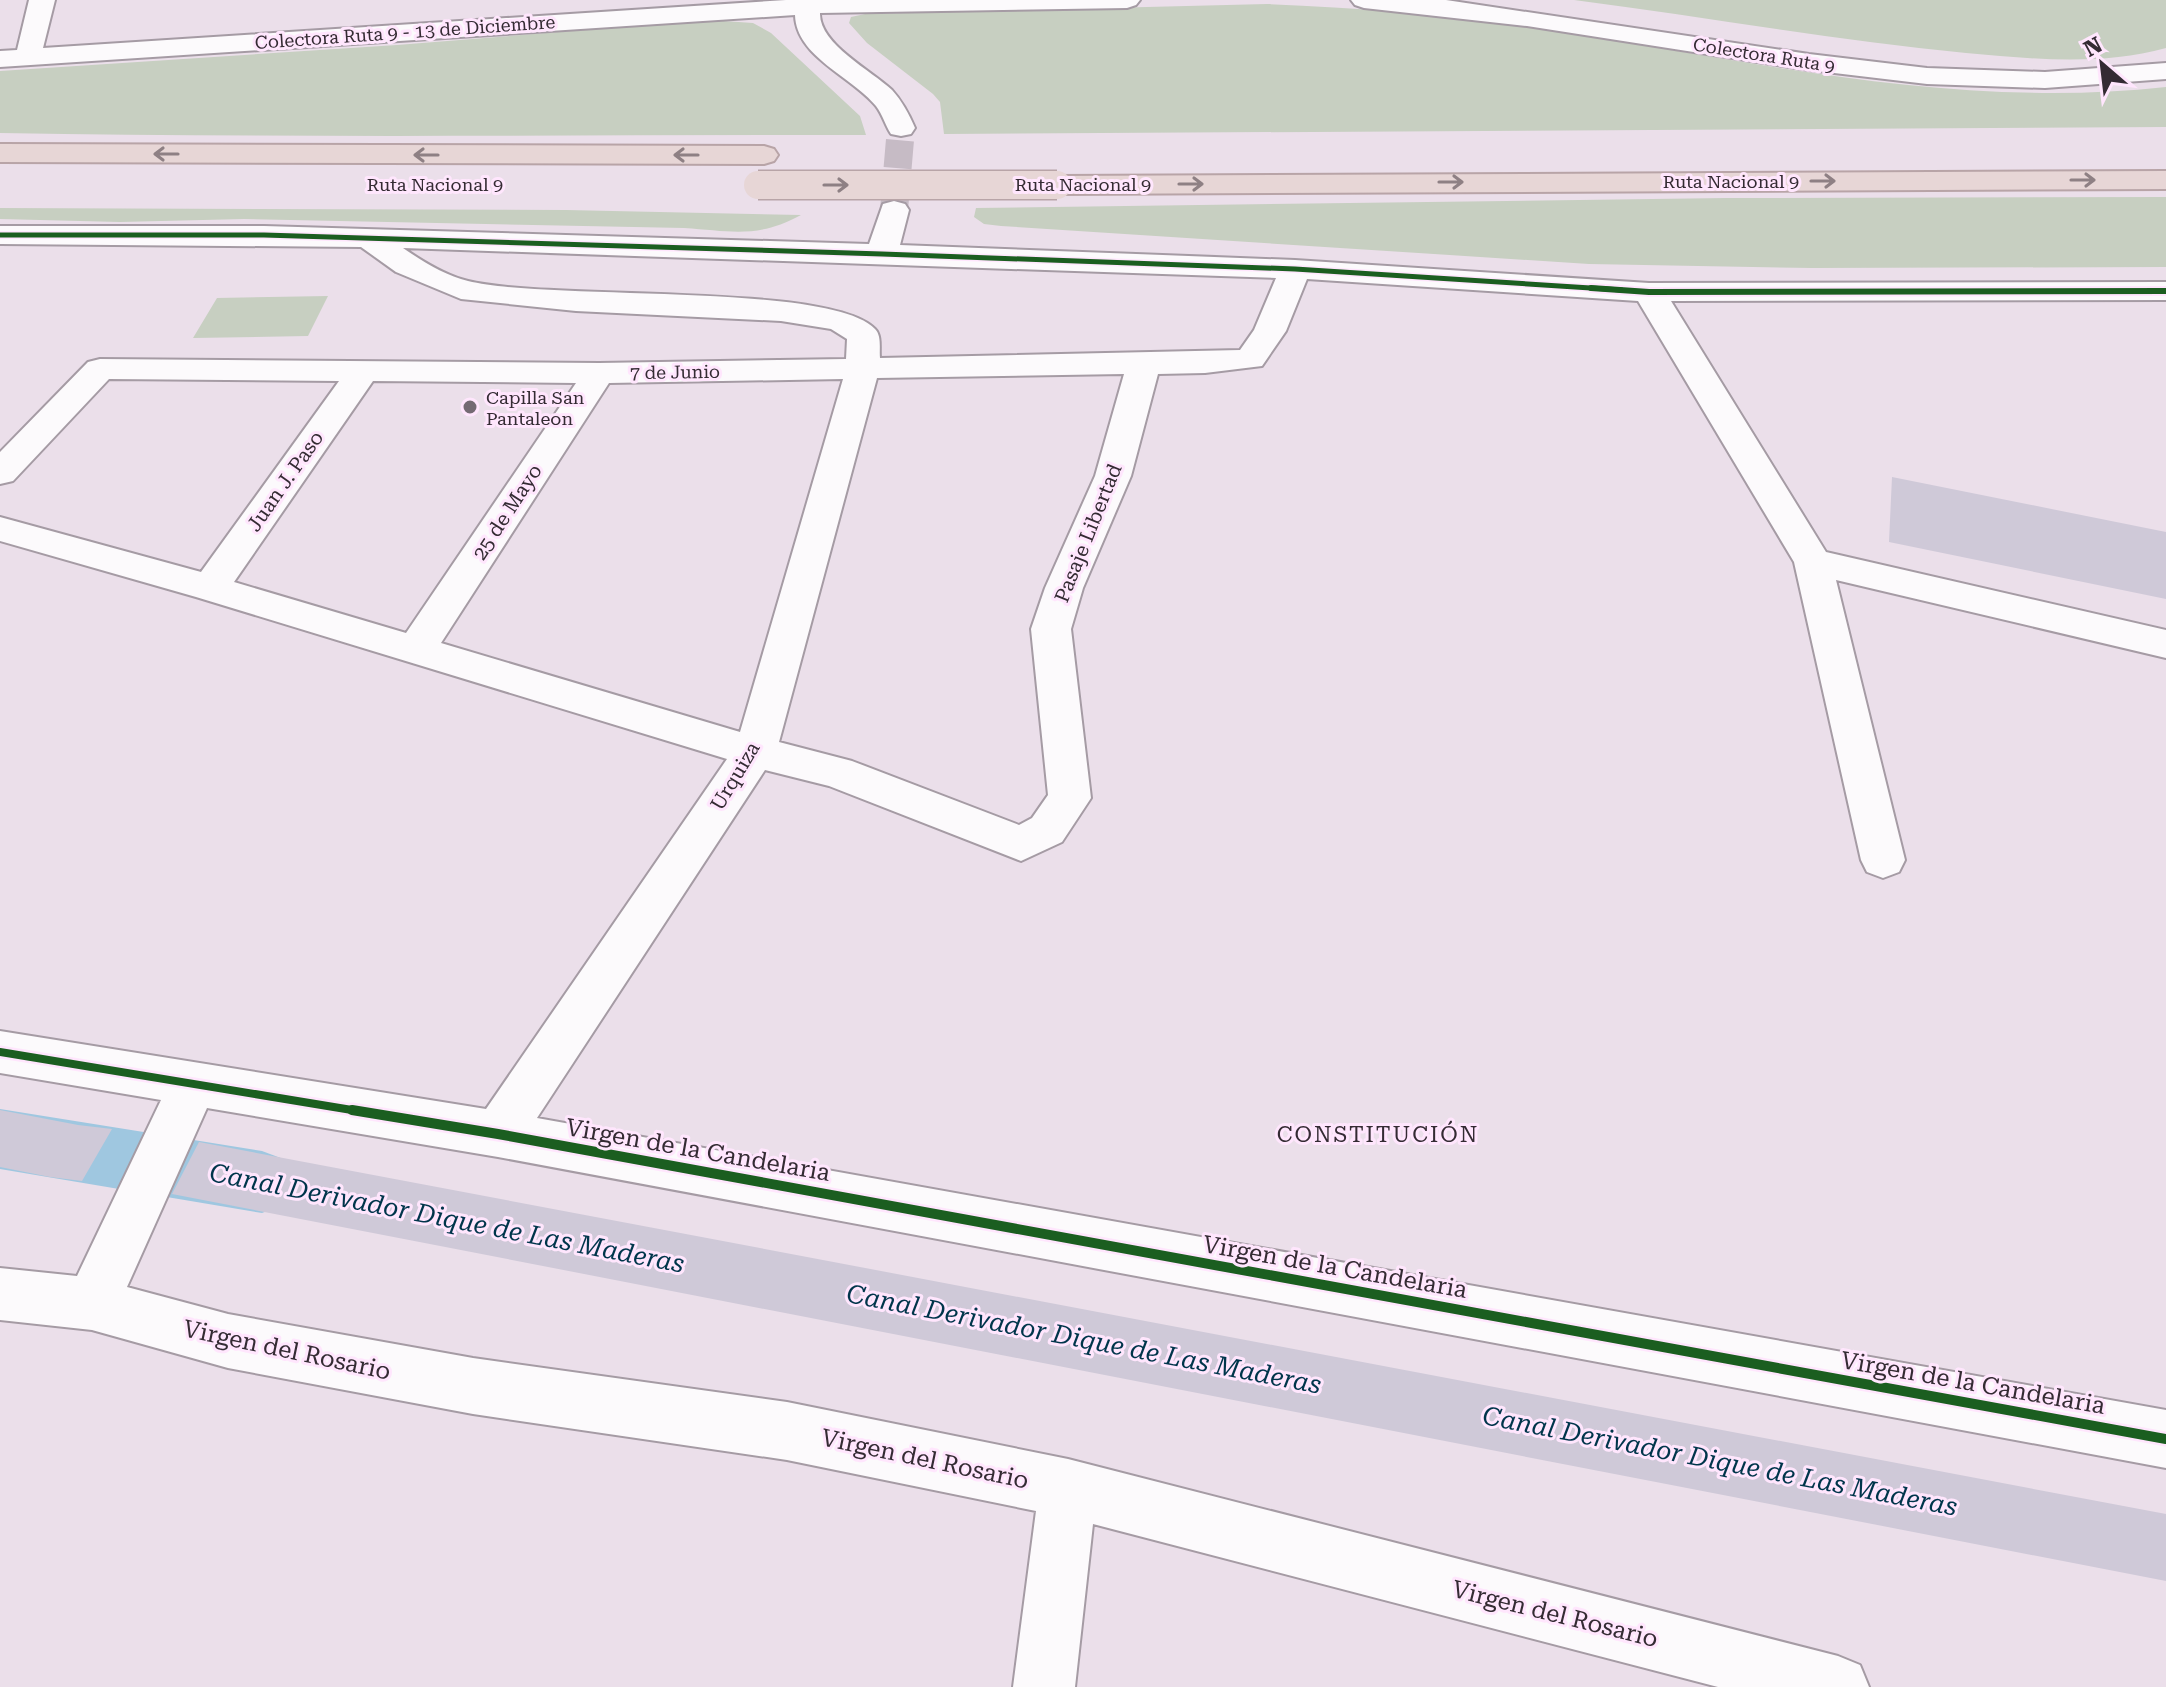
<svg xmlns="http://www.w3.org/2000/svg" width="2166" height="1687" font-family="'Roboto Serif',serif">
<style>
.green{fill:#c7cfc1}
.lines{fill:none;stroke-linecap:round;stroke-linejoin:round}
.canal{fill:#9fc7e0;fill-rule:evenodd}
.building{fill:#cfc9d8}
.minor-tunnel{stroke:#c6bbc5;stroke-width:28;stroke-dasharray:28 14;stroke-linecap:butt}
.minor-casing{stroke:#a59ba4;stroke-width:4}
.highway-casing{stroke:#b8a4a7;stroke-width:4}
.minor{fill:#fcfafc;fill-rule:evenodd}
.highway{fill:#e7d6d6;fill-rule:evenodd}
.highway-bridge-casing{stroke:#b8a4a7;stroke-width:31;stroke-linecap:butt}
.highway-bridge{stroke:#e7d6d6;stroke-width:28}
.cycleway-far3-casing{stroke:#ffe6fd;stroke-width:8}
.cycleway-far2-casing{stroke:#ffe6fd;stroke-width:10}
.cycleway-far1-casing{stroke:#ffe6fd;stroke-width:13}
.cycleway-casing{stroke:#ffe6fd;stroke-width:15}
.cycleway-far3{stroke:#1b5e20;stroke-width:5}
.cycleway-far2{stroke:#1b5e20;stroke-width:6}
.cycleway-far1{stroke:#1b5e20;stroke-width:8}
.cycleway{stroke:#1b5e20;stroke-width:10}
.oneway{stroke:#8e8084}
.poi-dot{fill:#746a73;stroke:#ffe6fd;stroke-width:3}
.labels{text-anchor:middle;dominant-baseline:central;stroke-width:6;stroke-linejoin:round;paint-order:stroke}
.far-street-label{font-size:18px;fill:#342b33;stroke:#ffe6fd}
.far-poi-label{font-size:18px;fill:#342b33;stroke:#ffe6fd;text-anchor:start}
.street-label{font-size:20px;fill:#342b33;stroke:#ffe6fd}
.neighbourhood-label{font-size:22px;letter-spacing:2px;fill:#342b33;stroke:#ffe6fd}
.near-street-label{font-size:24px;fill:#342b33;stroke:#ffe6fd}
.near-water-label{font-size:26px;font-style:italic;fill:#00354b;stroke:#ffe6fd}
</style>
<rect width="100%" height="100%" fill="#ebdfea"/>
<!-- green -->
<path class="green" d="M1574,0H2166V48C2100,66 2033,59 1966,53C1835,40 1705,17 1574,0Z
M1267,4C1362,8 1458,15 1552,30C1755,62 1959,110 2166,87V127L944,134L940,102L933,94L867,43L849,23L851,17L865,14Z
M709,20L753,23L771,33L860,116L866,135C577,135 289,138 0,133V71L397,45Z
M2166,197V267L1812,268L1589,264L1001,226L984,224L974,217L976,208L1726,198Z
M0,208L566,210L801,215C757,239 731,231 684,228L244,219L120,222L0,219Z
M328,296L308,336L193,338L217,298Z"/>
<g class="lines">
<!-- canal -->
<path class="canal" d="M0,1109L262,1151L286,1160L296,1182L286,1204L262,1213L0,1169Z"/>
</g>
<!-- building -->
<path class="building" d="M1892,477L2166,532V599L1889,542Z
M0,1110L78,1125L112,1129L82,1181L50,1177L0,1167Z
M199,1142L2166,1514V1581L172,1194Z"/>
<g class="lines">
<!-- minor-tunnel -->
<path class="minor-tunnel" d="M894,210L901,128"/>
<!-- minor casing -->
<g class="minor-casing">
<path id="minor" d="M29,0H55L43,48L786,0H1140L1136,5L1127,8L820,13C819,44 871,70 892,90C902,101 909,114 915,128L911,134L901,136L891,134C885,125 883,115 876,106C853,77 796,57 795,15L0,67V51L17,50Z
M1351,0H1446L1809,54L1927,68L2045,72L2166,63V79L2045,88L1927,84L1809,70L1527,26L1364,8L1355,5Z
M894,201L905,204L909,210L900,245L1295,260L1649,283L2166,282V300L1671,301L1826,552L2166,630V658L1836,580L1905,860L1899,872L1883,878L1867,872L1861,860L1794,562L1638,301L1307,279L1286,331L1262,366L1205,373L1158,374L1131,476L1083,588L1071,629L1091,798L1062,842L1021,861L829,786L765,770L537,1118L2166,1410V1468L498,1157L207,1108L127,1287L228,1314L473,1358L787,1402L1068,1459L1838,1656L1860,1665L1869,1687H1718L1093,1524L1075,1687H1013L1036,1511L787,1460L473,1414L228,1368L92,1330L0,1320V1268L77,1276L161,1100L0,1073V1031L486,1109L727,759L196,597L0,541V517L201,572L339,381L109,379L13,481L0,484V452L88,362L100,359L599,363L846,359L847,339L831,329L781,321L576,311L461,299L396,272L361,247L0,244V226H264L869,244L883,204ZM403,248L1276,278L1254,330L1240,350L880,358C879,349 882,336 875,329C830,282 549,301 468,281C446,276 422,261 403,248ZM1124,374L1095,476L1045,588L1031,629L1048,795L1032,818L1019,825L852,761L779,742L877,378ZM843,379L740,732L441,643L609,383ZM373,381L576,383L406,633L234,582Z"/>
</g>
<!-- highway casing -->
<g class="highway-casing">
<path id="highway" d="M0,144L764,146L774,149L778,155L774,161L764,164L0,162Z
M2166,171V189L1057,194L1047,191L1042,185L1047,179L1057,176Z"/>
</g>
<!-- minor -->
<use href="#minor" class="minor"/>
<!-- highway -->
<use href="#highway" class="highway"/>
<!-- highway-bridge casing -->
<g class="highway-bridge-casing">
<path id="highway-bridge" d="M758,185H1057"/>
</g>
<!-- highway-bridge -->
<use href="#highway-bridge" class="highway-bridge"/>
<!-- cycleway-far3 casing -->
<g class="cycleway-far3-casing">
<path id="cycleway-far3" d="M0,235H264L882,254L1295,269L1622,290"/>
</g>
<!-- cycleway-far2 casing -->
<g class="cycleway-far2-casing">
<path id="cycleway-far2" d="M1591,288L1649,292L2166,291"/>
</g>
<!-- cycleway-far1 casing -->
<g class="cycleway-far1-casing">
<path id="cycleway-far1" d="M0,1052L364,1112"/>
</g>
<!-- cycleway casing -->
<g class="cycleway-casing">
<path id="cycleway" d="M352,1110L498,1134L2166,1439"/>
</g>
<!-- cycleway-far3 -->
<use href="#cycleway-far3" class="cycleway-far3"/>
<!-- cycleway-far2 -->
<use href="#cycleway-far2" class="cycleway-far2"/>
<!-- cycleway-far1 -->
<use href="#cycleway-far1" class="cycleway-far1"/>
<!-- cycleway -->
<use href="#cycleway" class="cycleway"/>
</g>
<!-- one-way arrows -->
<defs><path id="oneway-shaft" d="M-6 0H5M1.5-3L5.5 0L1.5 3" fill="none" stroke-width="1.6" stroke-linecap="round" stroke-linejoin="round" transform="scale(2)"/></defs>
<g class="oneway">
<use href="#oneway-shaft" transform="translate(166 154) rotate(-180)"/>
<use href="#oneway-shaft" transform="translate(426 155) rotate(-180)"/>
<use href="#oneway-shaft" transform="translate(686 155) rotate(180)"/>
<use href="#oneway-shaft" transform="translate(2083 180)"/>
<use href="#oneway-shaft" transform="translate(1823 181)"/>
<use href="#oneway-shaft" transform="translate(1451 182)"/>
<use href="#oneway-shaft" transform="translate(1191 184)"/>
<use href="#oneway-shaft" transform="translate(836 185)"/>
</g>
<!-- markers -->
<circle class="poi-dot" cx="470" cy="407" r="8"/>
<g class="labels">
<!-- far-street labels -->
<g class="far-street-label">
<text transform="translate(405 32) rotate(-4)">Colectora Ruta 9 - 13 de Diciembre</text>
<text transform="translate(1764 55) rotate(9)">Colectora Ruta 9</text>
<text x="1731" y="181">Ruta Nacional 9</text>
<text x="435" y="184">Ruta Nacional 9</text>
<text x="1083" y="184">Ruta Nacional 9</text>
<text transform="translate(675 372) rotate(-1)">7 de Junio</text>
</g>
<!-- far-poi labels -->
<g class="far-poi-label">
<text x="486" y="397">Capilla San<tspan x="486" dy="21">Pantaleon</tspan></text>
</g>
<!-- street labels -->
<g class="street-label">
<text transform="translate(285 481) rotate(-55)">Juan J. Paso</text>
<text transform="translate(507 512) rotate(-57)">25 de Mayo</text>
<text transform="translate(1088 533) rotate(-68)">Pasaje Libertad</text>
<text transform="translate(735 776) rotate(-59)">Urquiza</text>
</g>
<!-- neighbourhood labels -->
<g class="neighbourhood-label">
<text x="1378" y="1134">CONSTITUCIÓN</text>
</g>
<!-- near-street labels -->
<g class="near-street-label">
<text transform="translate(698 1150) rotate(10)">Virgen de la Candelaria</text>
<text transform="translate(1335 1267) rotate(10)">Virgen de la Candelaria</text>
<text transform="translate(287 1350) rotate(12)">Virgen del Rosario</text>
<text transform="translate(1973 1383) rotate(10)">Virgen de la Candelaria</text>
<text transform="translate(925 1459) rotate(12)">Virgen del Rosario</text>
<text transform="translate(1555 1614) rotate(14)">Virgen del Rosario</text>
</g>
<!-- near-water labels -->
<g class="near-water-label">
<text transform="translate(447 1218) rotate(11)">Canal Derivador Dique de Las Maderas</text>
<text transform="translate(1084 1339) rotate(11)">Canal Derivador Dique de Las Maderas</text>
<text transform="translate(1720 1461) rotate(11)">Canal Derivador Dique de Las Maderas</text>
</g>
</g>
<!-- north arrow -->
<g transform="translate(2102 64) rotate(332)" stroke="#ffe6fd" stroke-width="6" paint-order="stroke">
<path d="M0-6L14 30L0 20L-14 30Z" fill="#342b33"/>
<text y="-12" font-size="22" font-weight="bold" text-anchor="middle" fill="#342b33">N</text>
</g>
</svg>
